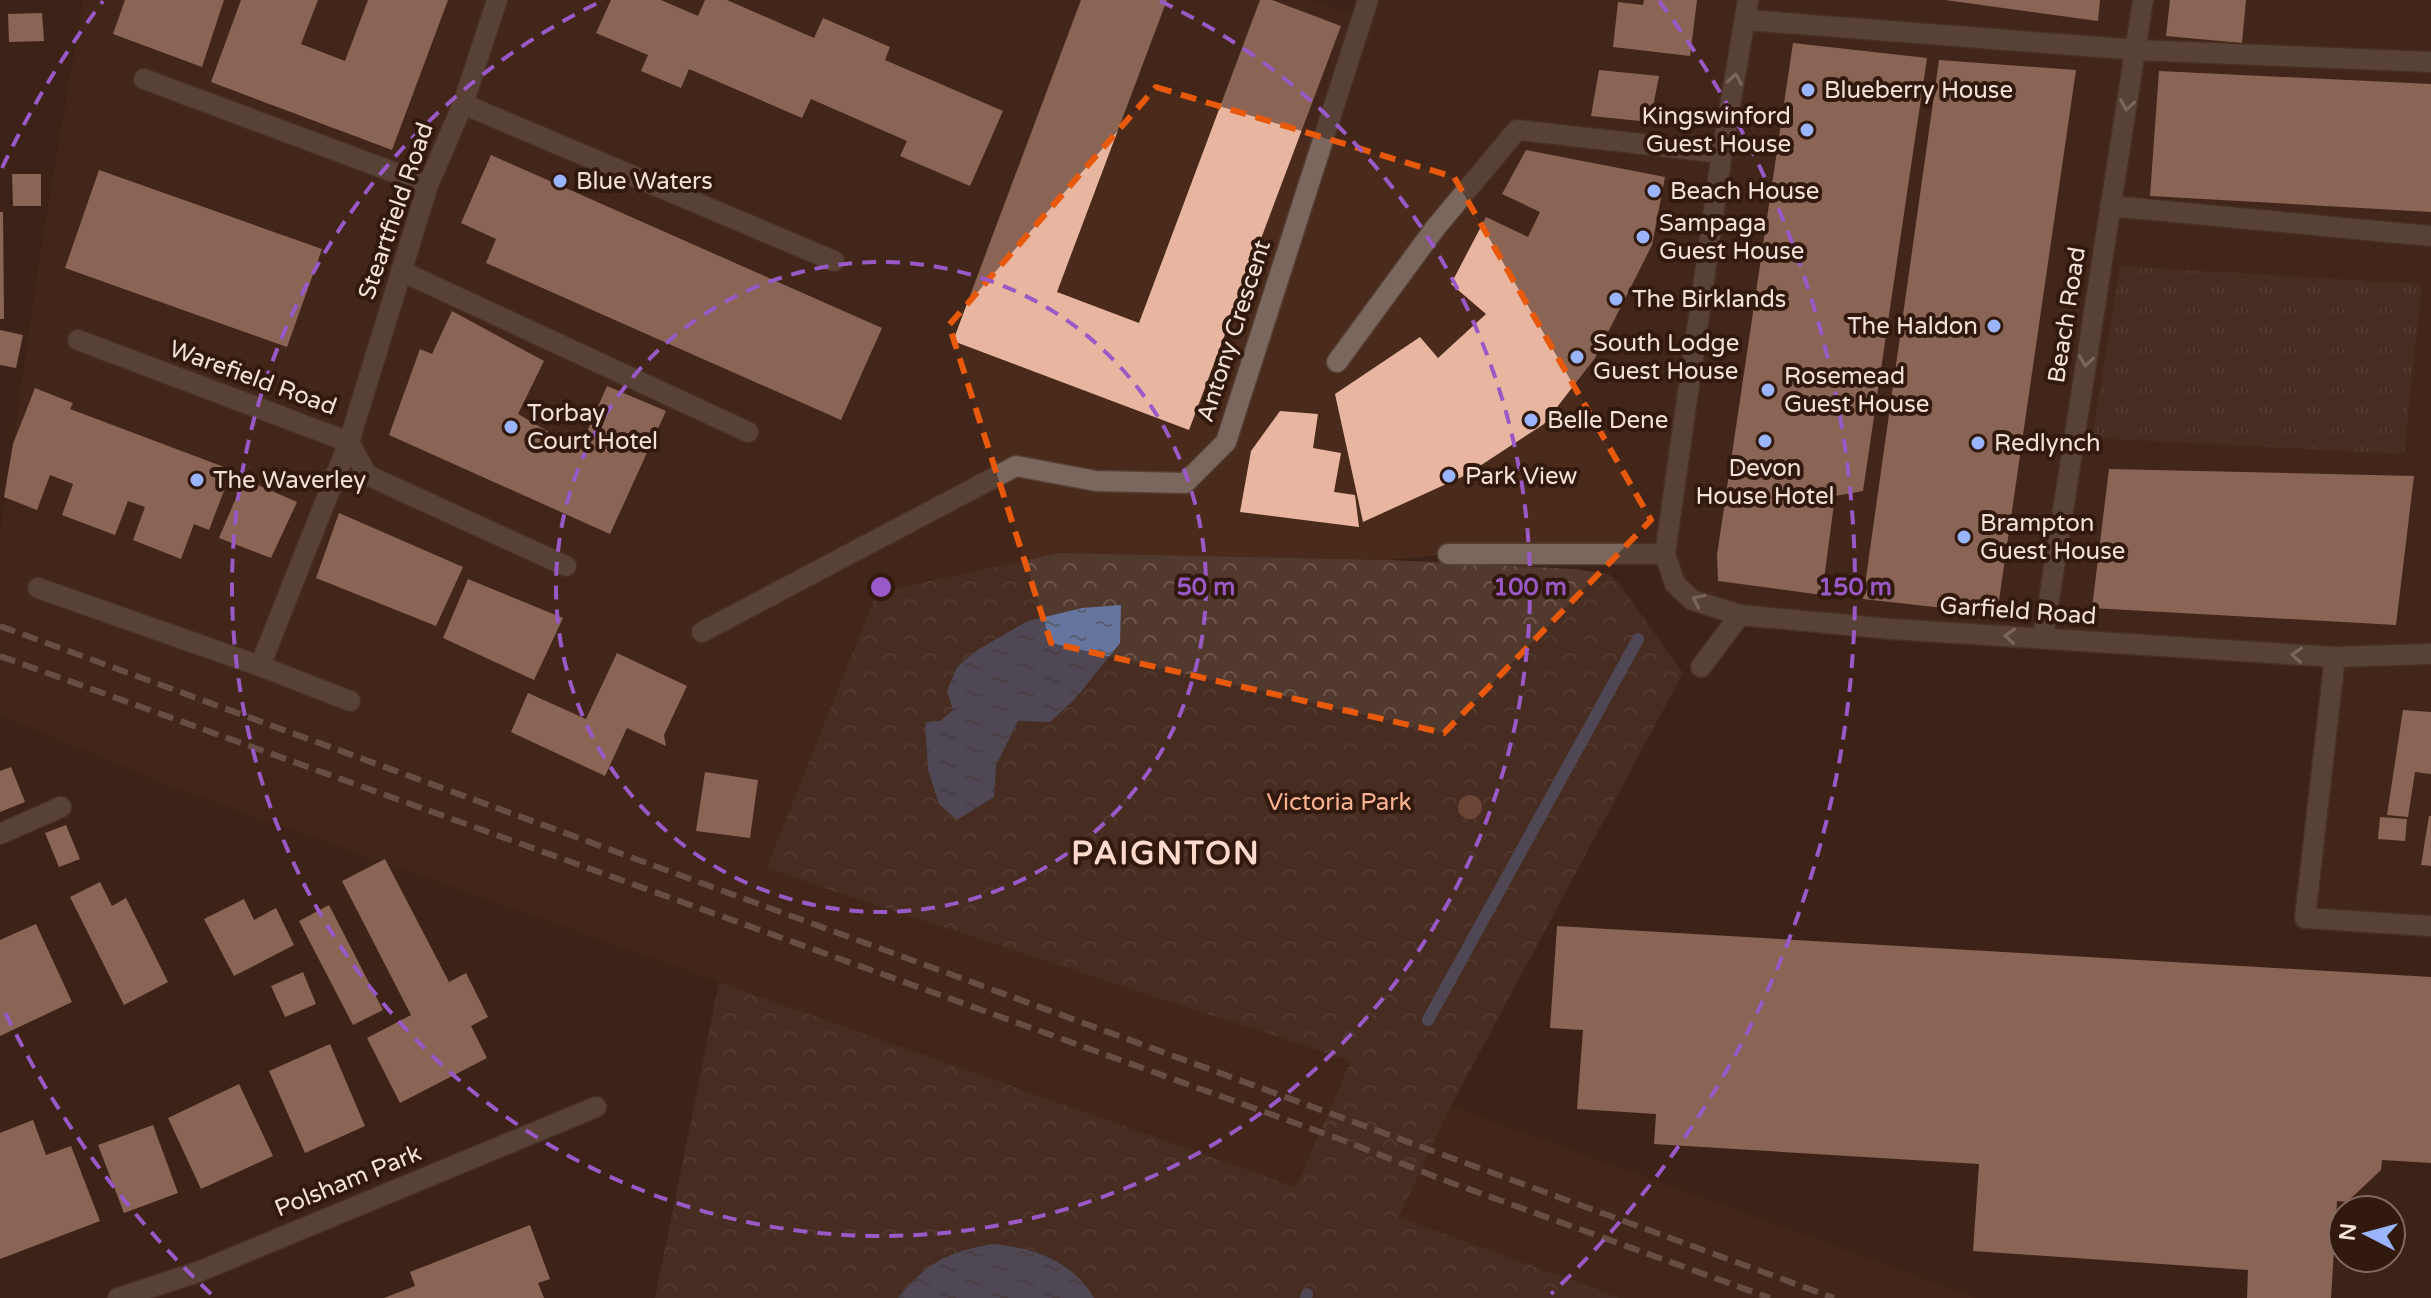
<svg xmlns="http://www.w3.org/2000/svg" width="2431" height="1298" font-family="'Varela Round',sans-serif">
<style>
.built{fill:#4a2a1b}
.grass{fill:url(#grass-tufts)}
.park{fill:url(#park-crowns)}
.water{fill:url(#water-ripples)}
.lines{fill:none;stroke-linecap:round;stroke-linejoin:round}
.stream{stroke:#66759d;stroke-width:12}
.building{fill:#e8b6a0}
.minor-casing{stroke:#563e32;stroke-width:23}
.minor{stroke:#7b675e;stroke-width:20}
.rail{stroke:#99847a;stroke-width:6;stroke-dasharray:16 8;stroke-linecap:butt}
.tree{fill:#a5725b}
.oneway{stroke:#c9b6af}
.marked{fill:none;stroke:#e8590c;stroke-width:6;stroke-dasharray:16 10;stroke-linejoin:round}
.ring{fill:none;stroke:#9959c6;stroke-width:4;stroke-dasharray:14 10}
.poi-dot{fill:#9ab5fd;stroke:#32190e;stroke-width:3}
.labels{text-anchor:middle;dominant-baseline:central;stroke-width:8;stroke-linejoin:round;paint-order:stroke}
.poi-label{font-size:24px;fill:#f3e1da;stroke:#32190e;text-anchor:start}
.street-label{font-size:24px;fill:#f3e1da;stroke:#32190e}
.park-label{font-size:24px;fill:#fbb392;stroke:#32190e}
.district-label{font-size:32px;font-weight:bold;letter-spacing:2px;fill:#fddacb;stroke:#32190e}
.centre{fill:#9959c6;stroke:#32190e;stroke-width:4}
.ring-label{font-size:24px;text-anchor:middle;font-weight:bold;fill:#9959c6;stroke:#32190e;stroke-width:8;stroke-linejoin:round;paint-order:stroke}
</style>
<defs>
<pattern id="grass-tufts" width="24" height="20" patternUnits="userSpaceOnUse" patternTransform="scale(2)"><rect width="24" height="20" fill="#52392e"/><path d="M3 7l-1-3M5 7V3M7 7l1-3M15 17l-1-3M17 17v-4M19 17l1-3" fill="none" stroke="#6b554c"/></pattern>
<pattern id="park-crowns" width="20" height="18" patternUnits="userSpaceOnUse" patternTransform="scale(2)"><rect width="20" height="18" fill="#52392e"/><path d="M2 6a3 3 0 1 1 6 0M12 15a3 3 0 1 1 6 0" fill="none" stroke="#6b554c"/></pattern>
<pattern id="water-ripples" width="26" height="14" patternUnits="userSpaceOnUse" patternTransform="scale(2)"><rect width="26" height="14" fill="#66759d"/><path d="M2 4q2-2 4 0t4 0M15 11q2-2 4 0t4 0" fill="none" stroke="#595f74"/></pattern>
</defs>
<rect width="100%" height="100%" fill="#3c2317"/>
<!-- built -->
<path class="built" d="M83,0H1309L1359,18L1366,0H2431V926L2305,918L2335,658L1891,629L1692,600L1664,554H1448L1390,560L1060,553L1352,1061L1295,1187L175,788L0,715V533L39,263Z
M1451,1106L1977,1298H1621L1398,1217Z"/>
<!-- grass -->
<path class="grass" d="M2120,266L2422,284L2404,454L2092,438Z"/>
<!-- park -->
<path class="park" d="M1060,553L1390,560L1573,569L1609,574L1620,585L1683,673L1451,1106L1399,1217L1621,1298H655L719,982L1296,1187L1351,1061L808,883L767,867L877,592Z"/>
<!-- water -->
<path class="water" d="M1121,605L1120,643L1075,699L1050,722L1018,721L996,765L994,797L957,820L939,804L928,770L925,722L940,721L953,710L947,691L957,667L977,650L1028,621L1082,608Z
M992,1244C1032,1247 1073,1261 1094,1298H898C926,1263 948,1252 992,1244Z"/>
<g class="lines">
<!-- stream -->
<path class="stream" d="M1428,1020L1638,639
M1306,1298L1307,1294"/>
</g>
<!-- building -->
<path class="building" d="M125,0H224L202,67L113,34Z
M241,0H318L301,44L345,61L368,0H448L392,150L211,82Z
M611,0H661L698,16L705,0H727L814,38L823,18L890,47L885,60L1003,111L970,186L900,156L907,141L811,99L802,118L689,69L681,88L641,71L648,55L596,33Z
M1081,0H1167L1057,292L1139,323L1260,0H1272L1341,26L1189,430L953,341Z
M1644,0H1697L1690,56L1613,47L1618,2L1643,5Z
M1945,0H2100L2098,21Z
M2170,0H2246L2242,43L2166,36Z
M42,13L44,41L9,42L8,14Z
M1793,43L1927,58L1863,491L1835,496L1822,595L1718,581L1717,555Z
M1939,60L2076,70L1997,614L1863,599Z
M1599,70L1659,76L1650,122L1591,116Z
M2159,71L2431,84V212L2150,196Z
M1526,150L1665,177L1652,245L1595,358L1544,424L1466,475L1363,522L1335,394L1420,337L1438,358L1486,314L1451,284L1486,217L1528,237L1540,212L1502,194Z
M491,155L882,328L841,420L486,263L496,239L461,223Z
M99,170L322,249L287,347L65,268Z
M12,174H41V206H13Z
M0,212H3L4,319H0Z
M452,311L544,361L518,414L579,450L607,386L666,411L610,534L389,435L420,349L432,354Z
M0,330L23,335L16,368L0,365Z
M35,388L73,403L70,409L232,470L209,530L194,524L181,559L133,540L145,507L128,501L115,535L62,515L73,484L50,475L37,510L4,497L13,444Z
M1280,411L1318,414L1313,448L1341,453L1334,492L1355,495L1359,527L1240,512L1251,451Z
M2109,469L2414,476L2396,625L2092,608Z
M244,479L297,502L271,558L219,538Z
M339,513L463,567L436,626L316,578Z
M468,579L563,618L534,680L443,638Z
M617,653L687,686L664,735L666,746L627,728L605,776L511,732L528,693L586,719Z
M2403,710L2431,712V774L2415,772L2408,817L2387,815Z
M11,767L25,802L0,812V771Z
M705,772L758,780L750,838L696,831Z
M2429,816H2431V866L2421,865Z
M2380,817L2407,819L2405,841L2378,839Z
M66,825L80,859L59,867L45,833Z
M385,859L449,982L466,973L488,1017L471,1026L487,1058L400,1103L367,1038L411,1015L342,881Z
M100,882L112,906L126,898L168,982L124,1005L70,897Z
M244,899L254,920L276,908L294,945L234,976L204,919Z
M329,905L383,1010L353,1025L299,921Z
M36,924L72,1002L0,1036V940Z
M1557,926L2431,977V1163L2382,1160L2381,1170L2347,1202L2337,1201L2331,1298H2247L2248,1270L1973,1251L1979,1164L1654,1144L1656,1114L1577,1109L1583,1030L1550,1028Z
M303,972L316,1004L285,1017L271,986Z
M330,1044L365,1126L305,1153L269,1071Z
M239,1084L273,1156L201,1189L168,1118Z
M33,1120L46,1155L71,1146L100,1221L0,1259V1133Z
M153,1125L178,1193L124,1213L98,1145Z
M530,1225L550,1279L538,1283L544,1298H384L415,1286L410,1272Z"/>
<g class="lines">
<!-- minor casing -->
<g class="minor-casing">
<path id="minor" d="M1748,0L1722,153L1665,554L1675,584L1692,600L1740,615L1891,629L2335,657L2431,654
M1746,20L2137,50L2431,62
M144,79L428,185
M463,104L834,261
M2110,206L2431,236
M401,271L748,432
M78,340L349,442L367,475L566,566
M1337,362L1436,227L1517,130L1722,153
M1448,554H1665
M38,588L260,666
M702,632L1016,466L1096,481L1185,483L1226,442L1368,0
M2043,638L2143,0
M2335,657L2305,918L2431,926
M1701,667L1740,615
M350,701L260,666L349,442L428,185L463,104L497,0
M0,834L61,807
M118,1298L198,1272L596,1107"/>
</g>
<!-- minor -->
<use href="#minor" class="minor"/>
<!-- rail -->
<path class="rail" d="M0,626L1834,1298
M0,656L1345,1141L1441,1179L1770,1298"/>
</g>
<!-- trees -->
<circle class="tree" cx="1470" cy="807" r="12"/>
<!-- one-way arrows -->
<defs><path id="oneway-chevron" d="M-2-3.5L2.5 0L-2 3.5" fill="none" stroke-width="1.6" stroke-linecap="round" stroke-linejoin="round" transform="scale(2)"/></defs>
<g class="oneway">
<use href="#oneway-chevron" transform="translate(1735 79) rotate(-80)"/>
<use href="#oneway-chevron" transform="translate(2127 105) rotate(100)"/>
<use href="#oneway-chevron" transform="translate(2086 361) rotate(99)"/>
<use href="#oneway-chevron" transform="translate(1698 600) rotate(-154)"/>
<use href="#oneway-chevron" transform="translate(2010 636) rotate(-176)"/>
<use href="#oneway-chevron" transform="translate(2297 655) rotate(-176)"/>
</g>
<!-- marked area -->
<path d="M0 0H2431V1298H0ZM1156,87L1454,177L1651,520L1444,733L1051,643L949,325Z" fill="#3c2317" fill-opacity=".55" fill-rule="evenodd"/>
<path class="marked" d="M1156,87L1454,177L1651,520L1444,733L1051,643L949,325Z"/>
<!-- distance rings -->
<g class="ring">
<circle cx="881" cy="587" r="325"/>
<path d="M1160 1A649 649 0 1 1 602 1"/>
<path d="M211 1294A974 974 0 0 1 2 1006M2 168A974 974 0 0 1 103 1M1659 1A974 974 0 0 1 1551 1294"/>
</g>
<!-- markers -->
<g class="poi-dot">
<circle cx="1808" cy="90" r="8"/>
<circle cx="1807" cy="130" r="8"/>
<circle cx="560" cy="181" r="8"/>
<circle cx="1654" cy="191" r="8"/>
<circle cx="1643" cy="237" r="8"/>
<circle cx="1616" cy="299" r="8"/>
<circle cx="1994" cy="326" r="8"/>
<circle cx="1577" cy="357" r="8"/>
<circle cx="1768" cy="390" r="8"/>
<circle cx="1531" cy="420" r="8"/>
<circle cx="511" cy="427" r="8"/>
<circle cx="1765" cy="441" r="8"/>
<circle cx="1978" cy="443" r="8"/>
<circle cx="1449" cy="476" r="8"/>
<circle cx="197" cy="480" r="8"/>
<circle cx="1964" cy="537" r="8"/>
</g>
<g class="labels">
<!-- poi labels -->
<g class="poi-label">
<text x="1824" y="90">Blueberry House</text>
<text x="1791" y="116" text-anchor="end">Kingswinford<tspan x="1791" dy="28">Guest House</tspan></text>
<text x="576" y="181">Blue Waters</text>
<text x="1670" y="191">Beach House</text>
<text x="1659" y="223">Sampaga<tspan x="1659" dy="28">Guest House</tspan></text>
<text x="1632" y="299">The Birklands</text>
<text x="1978" y="326" text-anchor="end">The Haldon</text>
<text x="1593" y="343">South Lodge<tspan x="1593" dy="28">Guest House</tspan></text>
<text x="1784" y="376">Rosemead<tspan x="1784" dy="28">Guest House</tspan></text>
<text x="527" y="413">Torbay<tspan x="527" dy="28">Court Hotel</tspan></text>
<text x="1547" y="420">Belle Dene</text>
<text x="1994" y="443">Redlynch</text>
<text x="1765" y="468" text-anchor="middle">Devon<tspan x="1765" dy="28">House Hotel</tspan></text>
<text x="1465" y="476">Park View</text>
<text x="213" y="480">The Waverley</text>
<text x="1980" y="523">Brampton<tspan x="1980" dy="28">Guest House</tspan></text>
</g>
<!-- street labels -->
<g class="street-label">
<text transform="translate(396 211) rotate(-71)">Steartfield Road</text>
<text transform="translate(2067 315) rotate(-81)">Beach Road</text>
<text transform="translate(1234 331) rotate(-72)">Antony Crescent</text>
<text transform="translate(253 378) rotate(20)">Warefield Road</text>
<text transform="translate(2018 611) rotate(4)">Garfield Road</text>
<text transform="translate(348 1181) rotate(-22)">Polsham Park</text>
</g>
<!-- park labels -->
<g class="park-label">
<text x="1339" y="802">Victoria Park</text>
</g>
<!-- district labels -->
<g class="district-label">
<text x="1166" y="854">PAIGNTON</text>
</g>
</g>
<circle cx="881" cy="587" r="12" class="centre"/>
<g class="ring-label">
<text x="1206" y="595">50 m</text>
<text x="1530" y="595">100 m</text>
<text x="1855" y="595">150 m</text>
</g>
<!-- north arrow -->
<g transform="translate(2367 1234) rotate(276)"><circle r="38" fill="#32190e" stroke="#7f6960" stroke-width="2"/>
<path d="M0-6L14 30L0 20L-14 30Z" fill="#9ab5fd"/>
<text y="-12" font-size="22" font-weight="bold" text-anchor="middle" fill="#f3e1da">N</text>
</g>
</svg>
